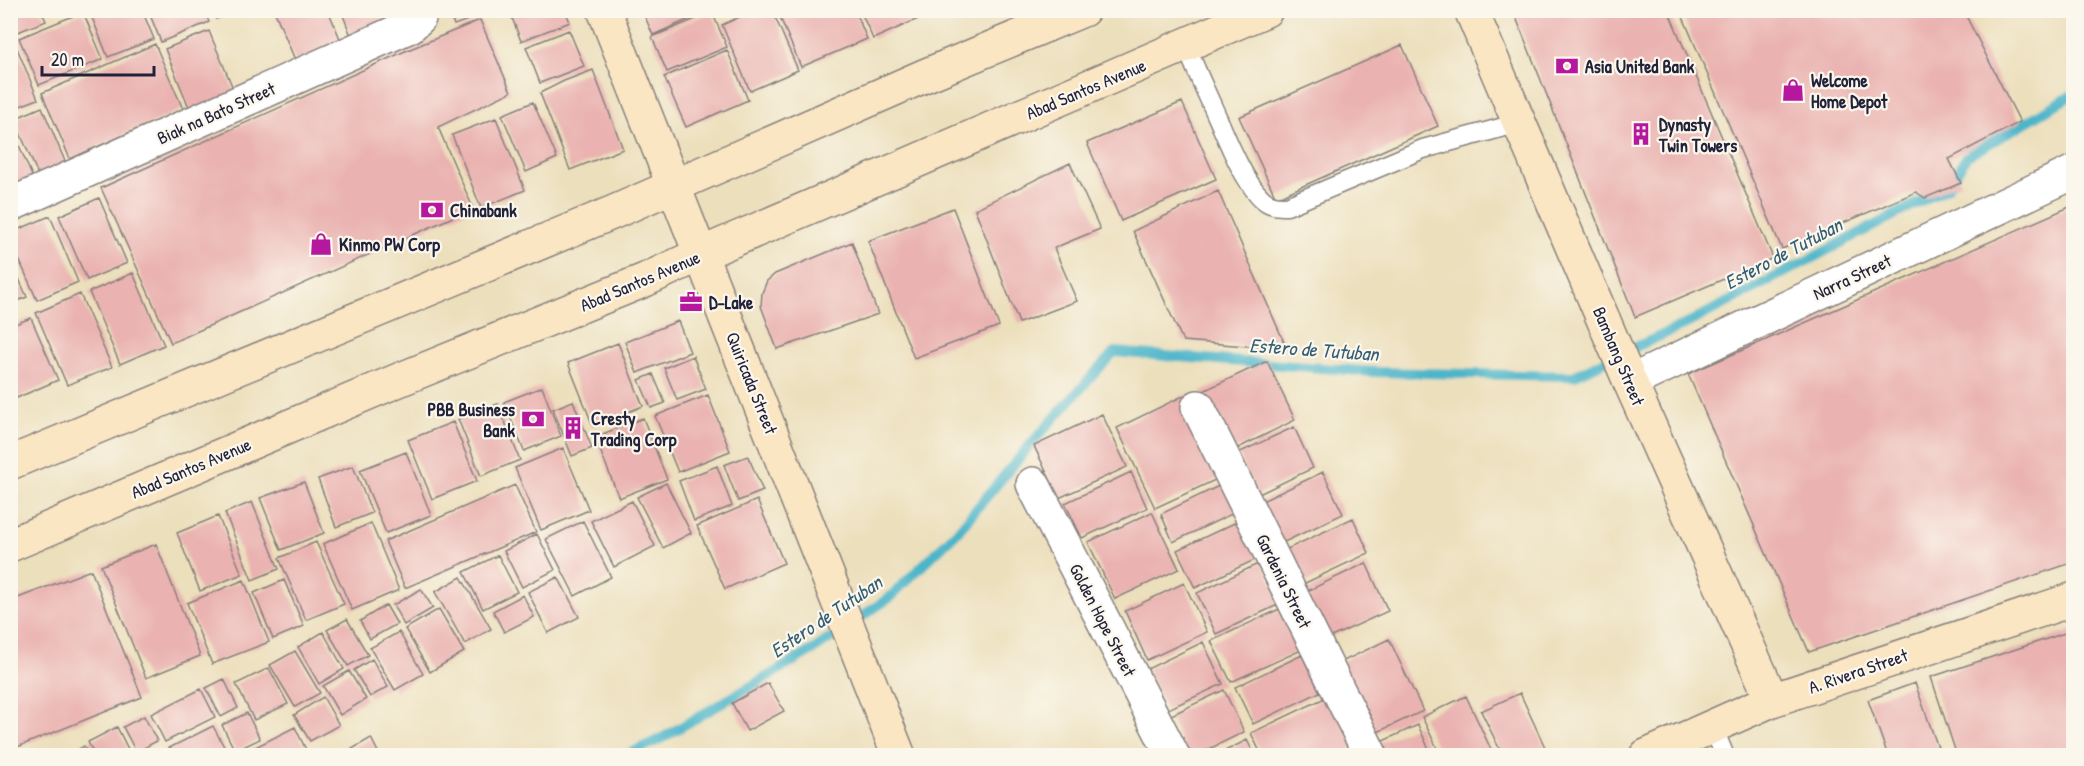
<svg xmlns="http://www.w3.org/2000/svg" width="2084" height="766" font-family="'Patrick Hand',sans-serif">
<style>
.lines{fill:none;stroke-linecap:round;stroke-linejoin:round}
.stream{stroke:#4cb5c9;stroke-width:10}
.building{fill:#eab2b0}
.lane-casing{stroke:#87807c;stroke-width:21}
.street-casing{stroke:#87807c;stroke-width:36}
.secondary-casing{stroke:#87807c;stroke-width:36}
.lane{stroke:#fff;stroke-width:18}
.street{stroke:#fff;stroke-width:33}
.secondary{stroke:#fbe6c4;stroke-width:33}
.labels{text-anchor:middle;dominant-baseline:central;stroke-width:4.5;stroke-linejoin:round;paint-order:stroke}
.poi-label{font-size:18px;font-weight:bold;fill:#22223b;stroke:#fbf7ec;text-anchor:start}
.street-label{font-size:18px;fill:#22223b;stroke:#fbf7ec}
.water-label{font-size:20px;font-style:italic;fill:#335d74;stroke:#fbf7ec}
</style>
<rect width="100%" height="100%" fill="#fbf7ec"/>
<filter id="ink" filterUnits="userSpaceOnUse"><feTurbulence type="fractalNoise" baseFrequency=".0167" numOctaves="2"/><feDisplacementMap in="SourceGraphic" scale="12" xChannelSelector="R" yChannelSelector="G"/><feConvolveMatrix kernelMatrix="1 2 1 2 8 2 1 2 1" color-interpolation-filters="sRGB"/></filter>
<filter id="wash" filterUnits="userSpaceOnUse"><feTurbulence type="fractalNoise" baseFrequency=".008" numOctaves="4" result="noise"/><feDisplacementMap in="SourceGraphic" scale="24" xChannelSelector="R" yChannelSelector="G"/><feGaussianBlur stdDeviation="1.35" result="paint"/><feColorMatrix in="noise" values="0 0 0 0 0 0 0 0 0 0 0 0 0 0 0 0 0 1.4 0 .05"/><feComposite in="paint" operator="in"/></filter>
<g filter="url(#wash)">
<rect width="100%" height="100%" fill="#ecdfbc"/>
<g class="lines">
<!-- stream -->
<path class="stream" d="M625,756L664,737L816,648L889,598L957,532L1029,446L1114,352L1375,372L1573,376L1686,324L1948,187L1966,157L2074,94"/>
</g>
<g id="blocks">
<!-- building -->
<path class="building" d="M10,10H41L46,21L15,33L10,22Z
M89,10H142L154,39L108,57Z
M148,10H204L209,22L161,42Z
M213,10H236V11L216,19Z
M274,10H328L344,48L298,67Z
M341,10H398L402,21L353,41Z
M448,10H493V11L454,25Z
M509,10H565L570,22L521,41Z
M642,10H710L653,35Z
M755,10H772L798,70L750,91L722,25Z
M777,10H855L867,39L801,67Z
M860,10H925L927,15L873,39Z
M1513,10H1668L1773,258L1635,317Z
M1680,10H1963L2020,122L1949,159L1961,183L1925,198L1916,192L1782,249Z
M83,12L103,59L39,85L19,38Z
M712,12L727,47L667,72L652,37Z
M480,20L511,92L438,127L473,208L171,343L101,188L403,52Z
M569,30L584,66L540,83L526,47Z
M209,31L235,93L191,112L165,49Z
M155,44L183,109L70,159L42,93Z
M1402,45L1438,126L1276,198L1239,117Z
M17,48L38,99L10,110V50Z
M727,50L748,100L686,127L664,77Z
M593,70L623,149L570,170L540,93L564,81Z
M533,102L557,158L526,172L502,115Z
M1182,102L1216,179L1121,221L1087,143Z
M42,107L67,166L39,177L14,119Z
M496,118L525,190L481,208L452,135Z
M10,124L35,183L10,193Z
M1070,163L1100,229L1054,248L1077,301L1019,323L975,209Z
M1218,191L1287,349L1183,341L1133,231Z
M99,198L127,263L87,280L59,216Z
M2074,205V562L1809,652L1688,374Z
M953,208L999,326L914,358L868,241Z
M50,216L78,282L37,300L10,239V233Z
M852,242L878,314L777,349L761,306L762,293L767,281L775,274Z
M10,258L27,297L10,304Z
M133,273L164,345L120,364L89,292Z
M80,294L112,367L67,385L36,313Z
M31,318L58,380L12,400L10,326Z
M678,321L690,352L637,373L625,342Z
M618,343L643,406L593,426L568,363Z
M693,356L706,389L677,400L664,368Z
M1267,361L1295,420L1230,452L1201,392Z
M653,374L665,403L651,408L639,380Z
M542,387L561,436L524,451L504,402Z
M1187,394L1226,475L1155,508L1117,428Z
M708,395L730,451L678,472L655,416Z
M573,401L592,448L572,456L553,409Z
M498,404L520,460L481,476L458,419Z
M1102,414L1127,467L1059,498L1034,446Z
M643,418L667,479L619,498L595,437Z
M453,422L477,481L432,499L408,440Z
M1294,427L1313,468L1257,495L1238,453Z
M563,448L589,510L541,530L515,468Z
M406,452L431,515L386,533L360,470Z
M748,456L763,491L738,501L724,465Z
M353,466L372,513L336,527L318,479Z
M717,466L732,506L694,521L679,481Z
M1131,472L1147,508L1082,538L1065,503Z
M1323,472L1343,514L1280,544L1260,502Z
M304,482L324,533L281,550L260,498Z
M1227,482L1240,510L1173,542L1161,514Z
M666,483L691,533L663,548L637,497Z
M515,485L536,532L405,588L385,541Z
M757,500L784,563L725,589L697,526Z
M632,501L655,546L614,567L591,521Z
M252,502L279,569L252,580L225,513Z
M1152,512L1179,569L1115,599L1088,542Z
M218,516L242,574L200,591L177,533Z
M1245,518L1263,556L1195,588L1177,550Z
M1353,518L1369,553L1301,585L1285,550Z
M583,521L611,577L575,596L546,539Z
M371,523L399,590L352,610L323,544Z
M537,534L555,570L522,587L504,551Z
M316,542L344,604L306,620L279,558Z
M156,544L200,656L146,678L101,566Z
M498,555L517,592L483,609L464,572Z
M1262,562L1282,603L1216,634L1197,593Z
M1366,563L1388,611L1327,639L1305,592Z
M91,570L142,697L10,750V601Z
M461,577L491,629L465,644L435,592Z
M558,577L579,617L548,633L528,592Z
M244,580L269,642L212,664L187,603Z
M284,580L304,626L273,639L254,593Z
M1184,583L1207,632L1147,660L1125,611Z
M421,589L433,608L404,625L393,605Z
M523,595L534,617L504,632L493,611Z
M386,605L397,624L370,639L360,621Z
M1288,605L1308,647L1231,682L1211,641Z
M439,609L464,652L430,672L405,629Z
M347,619L368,655L348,666L327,630Z
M2074,630V756H1957L1931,677Z
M323,632L344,669L319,684L298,647Z
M399,632L423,674L395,690L370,648Z
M1389,639L1423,711L1369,736L1335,665Z
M1203,642L1223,684L1166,710L1147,669Z
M295,651L320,693L295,707L270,665Z
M1302,655L1320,692L1253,724L1235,687Z
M372,659L388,687L370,697L354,670Z
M269,668L288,704L254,720L236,684Z
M349,671L366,699L340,715L323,686Z
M224,679L238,708L221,717L206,688Z
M768,683L784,711L747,731L732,703Z
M1915,683L1941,756H1888L1868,700Z
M201,689L215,717L165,742L151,714Z
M1224,690L1244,732L1195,756H1188L1169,716Z
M1520,693L1549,756H1503L1481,711Z
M1329,696L1354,748L1337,756H1262L1251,733Z
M1466,696L1494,756H1441L1422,717Z
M323,697L339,725L310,741L294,715Z
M247,713L260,739L235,751L222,725Z
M144,716L157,741L136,752L123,727Z
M1418,725L1432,756H1379L1374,745Z
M213,726L229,756H173L169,748Z
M117,727L130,753L124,756H95L88,742Z
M295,727L309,756H238Z
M371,738L380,756H340Z
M1247,740L1255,756H1215Z
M84,746L89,756H66Z"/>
</g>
</g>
<g filter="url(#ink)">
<use href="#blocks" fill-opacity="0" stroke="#87807c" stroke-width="1.5"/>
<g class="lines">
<!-- lane casing -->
<g class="lane-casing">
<path id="lane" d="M1186,45C1196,71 1208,96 1219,121C1229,144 1246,186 1265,201C1272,206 1279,206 1287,206L1423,149L1519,123
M1712,725L1725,756"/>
</g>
<!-- street casing -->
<g class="street-casing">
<path id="street" d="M10,205L410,26L419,18V10
M1630,382L2074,172
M1198,407L1371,756
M1033,484L1173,756"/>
</g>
<!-- secondary casing -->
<g class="secondary-casing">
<path id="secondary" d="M604,10L899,756
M1471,10L1630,382L1772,700
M10,463L614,212L924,76L1083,10
M10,545L401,379L645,280L701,254L1266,10
M1646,756L1772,700L2074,599"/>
</g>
<!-- lane -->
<use href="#lane" class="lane"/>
<!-- street -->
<use href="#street" class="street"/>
<!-- secondary -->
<use href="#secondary" class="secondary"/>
</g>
</g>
<!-- icons -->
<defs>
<g id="bank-bare" transform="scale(1.8)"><path d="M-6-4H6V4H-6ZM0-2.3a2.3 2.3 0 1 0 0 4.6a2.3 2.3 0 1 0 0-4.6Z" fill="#b5179e" stroke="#fbf7ec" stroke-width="2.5" paint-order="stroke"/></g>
<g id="shop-bare" transform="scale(1.8)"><path d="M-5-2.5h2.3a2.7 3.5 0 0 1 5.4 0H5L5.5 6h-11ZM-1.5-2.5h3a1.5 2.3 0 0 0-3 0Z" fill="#b5179e" stroke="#fbf7ec" stroke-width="2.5" paint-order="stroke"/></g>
<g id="building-bare" transform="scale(1.8)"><path d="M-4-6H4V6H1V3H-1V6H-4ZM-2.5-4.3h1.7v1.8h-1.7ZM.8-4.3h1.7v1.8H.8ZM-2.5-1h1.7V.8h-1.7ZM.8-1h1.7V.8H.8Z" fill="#b5179e" stroke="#fbf7ec" stroke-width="2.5" paint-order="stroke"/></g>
<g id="office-bare" transform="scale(1.8)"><path d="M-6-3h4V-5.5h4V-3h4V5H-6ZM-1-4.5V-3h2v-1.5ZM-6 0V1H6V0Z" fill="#b5179e" stroke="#fbf7ec" stroke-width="2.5" paint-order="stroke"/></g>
</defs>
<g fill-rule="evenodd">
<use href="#bank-bare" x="1567" y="66"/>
<use href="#shop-bare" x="1793" y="90"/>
<use href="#building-bare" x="1641" y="134"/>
<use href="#bank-bare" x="432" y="210"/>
<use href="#shop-bare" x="321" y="244"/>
<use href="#office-bare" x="691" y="302"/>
<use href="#bank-bare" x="533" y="419"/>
<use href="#building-bare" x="573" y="428"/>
</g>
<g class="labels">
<!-- poi labels -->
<g class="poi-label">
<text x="1585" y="66">Asia United Bank</text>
<text x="1811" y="80">Welcome<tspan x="1811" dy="21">Home Depot</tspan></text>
<text x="1659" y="124">Dynasty<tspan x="1659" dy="21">Twin Towers</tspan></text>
<text x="450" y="210">Chinabank</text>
<text x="339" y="244">Kinmo PW Corp</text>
<text x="709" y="302">D-Lake</text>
<text x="515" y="409" text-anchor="end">PBB Business<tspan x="515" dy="21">Bank</tspan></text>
<text x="591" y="418">Cresty<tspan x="591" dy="21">Trading Corp</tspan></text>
</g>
<!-- street labels -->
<g class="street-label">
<text transform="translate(1086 89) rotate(-23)">Abad Santos Avenue</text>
<text transform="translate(216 113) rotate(-24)">Biak na Bato Street</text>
<text transform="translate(1852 277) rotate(-25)">Narra Street</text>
<text transform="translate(640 281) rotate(-23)">Abad Santos Avenue</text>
<text transform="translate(1619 356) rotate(67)">Bambang Street</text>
<text transform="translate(752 383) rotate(68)">Quiricada Street</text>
<text transform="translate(191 468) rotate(-23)">Abad Santos Avenue</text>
<text transform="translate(1284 581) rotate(64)">Gardenia Street</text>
<text transform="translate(1103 620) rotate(63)">Golden Hope Street</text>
<text transform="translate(1858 671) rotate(-19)">A. Rivera Street</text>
</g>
<!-- water labels -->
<g class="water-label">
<text transform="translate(1783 253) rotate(-28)">Estero de Tutuban</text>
<text transform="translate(1314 349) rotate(4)">Estero de Tutuban</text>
<text transform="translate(826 616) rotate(-34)">Estero de Tutuban</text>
</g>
</g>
<!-- margin -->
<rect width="2084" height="766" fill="none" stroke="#fbf7ec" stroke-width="36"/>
<!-- scale -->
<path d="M42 66v9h112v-9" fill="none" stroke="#22223b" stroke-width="3"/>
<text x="51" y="66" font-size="18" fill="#22223b" stroke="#fbf7ec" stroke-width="4.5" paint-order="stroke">20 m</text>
</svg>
